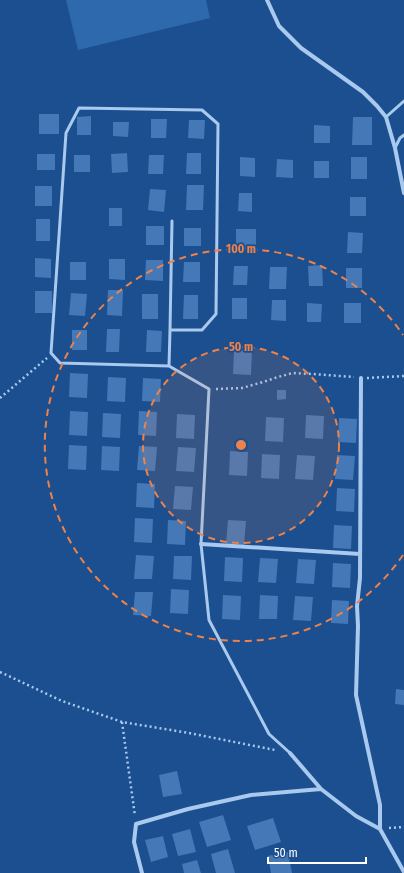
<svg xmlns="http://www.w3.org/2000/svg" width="404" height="873" font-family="'Fira Sans Condensed',sans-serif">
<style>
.green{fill:#2e69ad}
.building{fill:#4478b7}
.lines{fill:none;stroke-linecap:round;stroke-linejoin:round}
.path{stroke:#a9c9ee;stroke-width:2.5;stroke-dasharray:2 3;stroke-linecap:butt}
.service{stroke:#a9c9ee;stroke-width:3}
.minor{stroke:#a9c9ee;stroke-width:4}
.ring{fill:none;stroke:#ee8249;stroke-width:2;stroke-dasharray:7 5}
.centre{fill:#ee8249;stroke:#1b4f8f;stroke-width:2}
.ring-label{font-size:12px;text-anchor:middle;font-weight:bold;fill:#ee8249;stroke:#1b4f8f;stroke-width:3.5;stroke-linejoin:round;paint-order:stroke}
</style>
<rect width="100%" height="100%" fill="#1b4f8f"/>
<!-- green -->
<path class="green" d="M66,0H206L210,18L78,50Z"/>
<!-- building -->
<path class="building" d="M39,114H59V134H39Z
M91,116V135H77V117Z
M353,117H372V145H352Z
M151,119H167L166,138H151Z
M189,120H205L204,139L188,138Z
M113,122H129L128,137L113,136Z
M314,125L330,126V143H314Z
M127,153L128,172L112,173L111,154Z
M187,153H201V174H186Z
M37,154H55V170H37Z
M74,155H90V172H74Z
M149,155H164L163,174H148Z
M240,157L255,158V177L240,176Z
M351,157H367V179H351Z
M277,159L293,160V178L276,177Z
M314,161H329V178H314Z
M187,185H204L203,210H186Z
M35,186H52V206H35Z
M150,189L166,190L164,212L148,210Z
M239,193H252V212L238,211Z
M350,197H366V216H350Z
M109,208H122V226H109Z
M36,219H50V241H36Z
M146,226H164V245H146Z
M184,228H201V246H184Z
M236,229H256V250L236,249Z
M348,232L363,233L362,253H347Z
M35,258L51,259V278L35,277Z
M109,259H125V280L109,279Z
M146,260H163V281L145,280Z
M70,262H86V280H70Z
M184,262H200V282H183Z
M322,265L323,286H309L308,266Z
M234,266H248L247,285H233Z
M270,267H287L286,289H269Z
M346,268H362V288H346Z
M108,290H123L122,316L107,315Z
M35,291H52V313H35Z
M71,293L87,294L85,316L69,315Z
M142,294H158V319H142Z
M184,295H198V319H183Z
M232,298H247V319H232Z
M272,300H286V321L271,320Z
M307,303L322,304L321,322H307Z
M344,303H361V323H344Z
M107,329H120L119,352H106Z
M72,330H87V350H72Z
M147,330L162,331L161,352H146Z
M234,350L252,351L251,375L233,374Z
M70,373L88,374L87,398L69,397Z
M108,377L126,378L125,402L107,401Z
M143,378L161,379L160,402L142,401Z
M277,390H286V399L277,400Z
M70,411L88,412L87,436L69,435Z
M139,411L157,412L156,436L138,435Z
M103,413L121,414L120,438L102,437Z
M177,414L195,415L194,439L176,438Z
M306,415L324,416L323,439L305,438Z
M266,417L284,418L283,442L265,441Z
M339,418L357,419L356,443L338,442Z
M69,445L87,446L86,470L68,469Z
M102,446L120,447L119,471L101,470Z
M139,446L157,447L155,471L137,470Z
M178,447L196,448L194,472L176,471Z
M230,451L248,452L247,476L229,475Z
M262,454L280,455L279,479L261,478Z
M297,455L315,456L313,480L295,479Z
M337,455L355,456L353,480L335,479Z
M137,483L155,484L154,508L136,507Z
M175,486L193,487L191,510L173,509Z
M337,488L355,489L354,512L336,511Z
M135,518L153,519L152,543L134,542Z
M168,520L186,521L185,545L167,544Z
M228,520L246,521L244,545L226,544Z
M334,525L352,526L351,549L333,548Z
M136,555L154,556L152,579H134Z
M174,556H192L191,580L173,579Z
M225,557L243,558L242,582L224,581Z
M260,558L278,559L276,583L258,582Z
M298,559L316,560L314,584L296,583Z
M333,563L351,564L350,588L332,587Z
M171,589L189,590L188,614L170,613Z
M135,592H153L151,616L133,615Z
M223,595L241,596L240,620L222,619Z
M260,595L278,596L277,619H259Z
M295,596L313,597L311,621L293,620Z
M332,600L349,601L348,624L331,623Z
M396,689L404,690V705L395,704Z
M177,771L182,794L163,797L159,775Z
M223,815L231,840L207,847L199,822Z
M273,818L281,842L255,850L247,826Z
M190,829L196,852L178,856L172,834Z
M163,836L168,857L151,862L145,840Z
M228,849L235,873H216L211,854Z
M288,852L292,873H271L268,856Z
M197,860L201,873H184L182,864Z"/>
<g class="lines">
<!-- path -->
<path class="path" d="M367,378L404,376
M216,389L242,388L263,382L278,377L293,373L313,374L354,377
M0,398L47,358
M0,672L62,701L122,722L189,733L275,750
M122,722L135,816
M389,828L404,827"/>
<!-- service -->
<path class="service" d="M386,117L404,101
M395,148L400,138L404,135
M172,221L170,330L169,366L209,389L201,544L209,620L269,734L290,753
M169,366L60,363L51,353L66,133L79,108L202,110L218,124L216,314L202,330H170"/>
<!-- minor -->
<path class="minor" d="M267,0L279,26L301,48L363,92L377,106L386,117L395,148L404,193
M361,378L360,578L357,606L358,626L356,695L380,805V829
M201,544L360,554
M290,753L321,789L356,816L380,829L404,872
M142,873L134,842L136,824L188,809L251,795L321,789"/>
</g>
<!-- distance rings -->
<circle cx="241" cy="445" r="98" fill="#ee8249" fill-opacity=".12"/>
<g class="ring">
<circle cx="241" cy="445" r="98"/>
<path d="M403 555A196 196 0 1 1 403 335"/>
</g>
<circle cx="241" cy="445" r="6" class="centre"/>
<g class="ring-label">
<text x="241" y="253">100 m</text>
<text x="241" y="351">50 m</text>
</g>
<!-- scale -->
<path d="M268 857v6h98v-6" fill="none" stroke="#ffffff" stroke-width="2"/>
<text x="274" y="857" font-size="12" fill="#ffffff" stroke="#1b4f8f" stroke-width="3" paint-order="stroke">50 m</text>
</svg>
